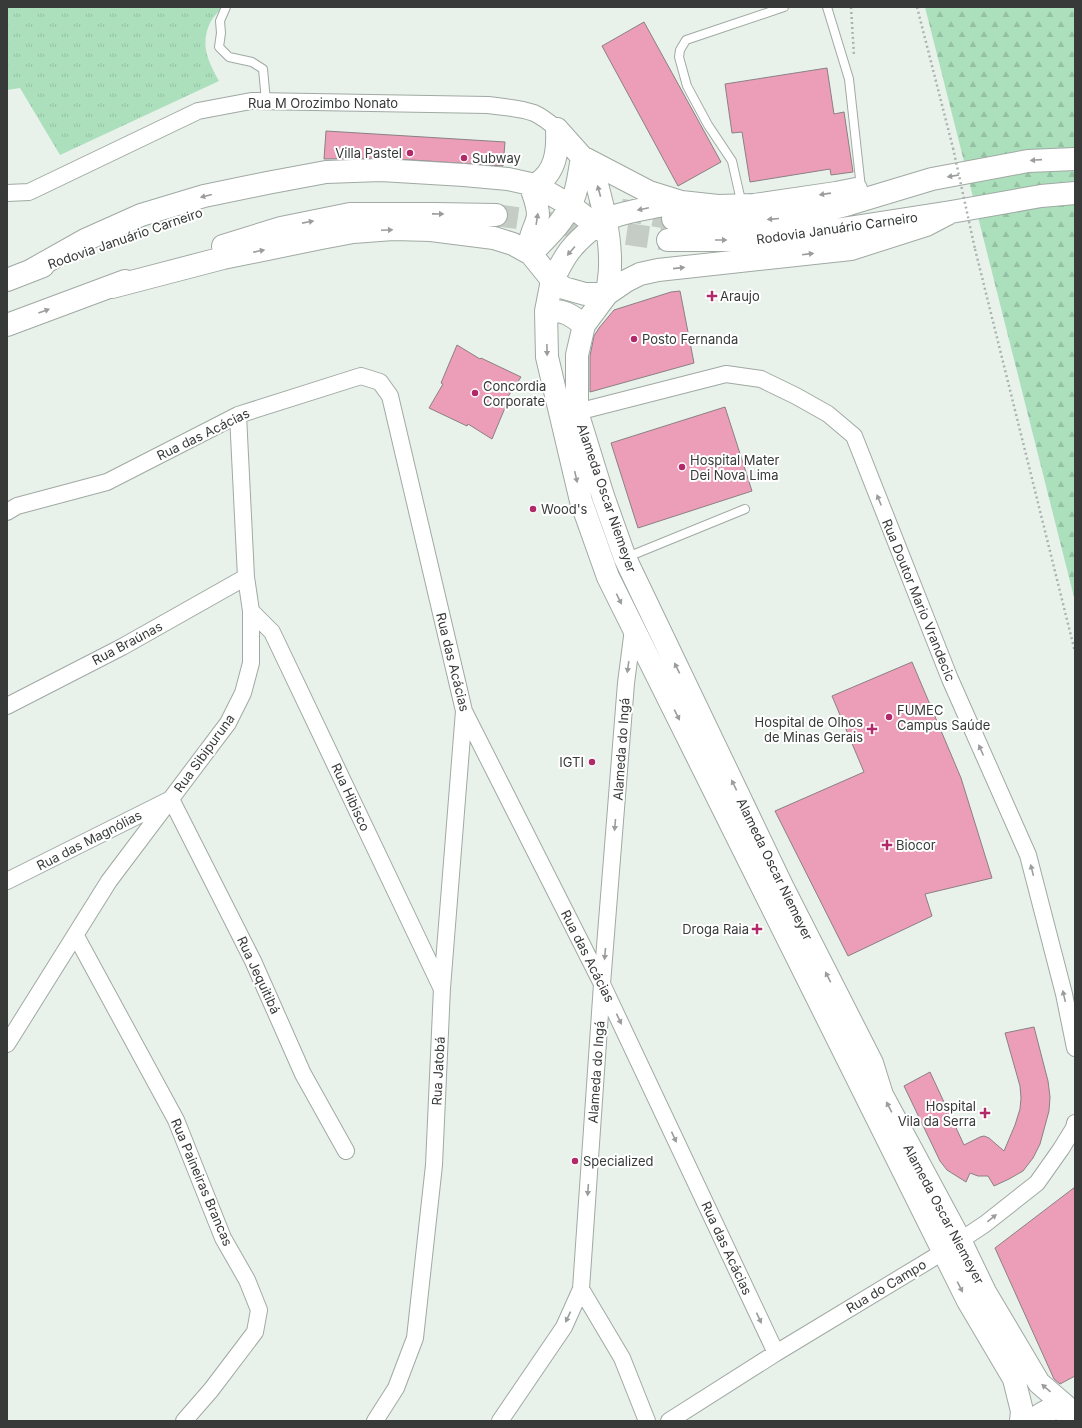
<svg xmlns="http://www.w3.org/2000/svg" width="1082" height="1428" font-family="Inter,sans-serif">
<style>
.grass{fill:url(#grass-tufts)}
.forest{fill:url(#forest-firs)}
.building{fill:#ec9eb9;stroke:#8a8083}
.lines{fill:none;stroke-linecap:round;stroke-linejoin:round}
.highway-tunnel{stroke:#c5ccc6;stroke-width:22;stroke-dasharray:22 11;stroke-linecap:butt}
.lane-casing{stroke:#a0a9a3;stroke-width:10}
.street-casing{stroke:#a0a9a3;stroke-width:18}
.secondary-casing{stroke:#a0a9a3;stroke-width:24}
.highway-casing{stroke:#a0a9a3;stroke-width:24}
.path{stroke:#acb3ae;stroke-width:2.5;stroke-dasharray:2 3;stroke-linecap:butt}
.lane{stroke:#fff;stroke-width:8}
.street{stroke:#fff;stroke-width:16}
.secondary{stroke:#fff;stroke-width:22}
.highway{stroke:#fff;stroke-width:22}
.path-bridge{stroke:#acb3ae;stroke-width:2.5;stroke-dasharray:2 3;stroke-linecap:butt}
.oneway{fill:#9b9c9c}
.poi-dot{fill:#b2296a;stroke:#fff;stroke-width:1.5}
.labels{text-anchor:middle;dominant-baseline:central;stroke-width:4;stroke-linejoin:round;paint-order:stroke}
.street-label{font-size:13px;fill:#373a38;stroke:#fff}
.poi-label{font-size:13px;fill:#373a38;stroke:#fff;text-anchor:start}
</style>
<defs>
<pattern id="grass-tufts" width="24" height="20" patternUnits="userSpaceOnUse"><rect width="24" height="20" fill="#ace0bd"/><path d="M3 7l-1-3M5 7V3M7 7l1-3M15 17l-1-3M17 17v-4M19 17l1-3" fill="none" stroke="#95c1a3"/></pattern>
<pattern id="forest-firs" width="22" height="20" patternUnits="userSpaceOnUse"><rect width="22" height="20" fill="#ace0bd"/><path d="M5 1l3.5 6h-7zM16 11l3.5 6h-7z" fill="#95c1a3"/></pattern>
</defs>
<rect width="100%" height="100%" fill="#e8f1ea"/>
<!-- grass -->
<path class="grass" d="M7,7H225C218,11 214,16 210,23C200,45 208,61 219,81L60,155L20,88L7,90Z"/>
<!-- forest -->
<path class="forest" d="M925,7H1075V601Z"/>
<!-- building -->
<path class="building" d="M644,22L721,162L678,186L602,46Z
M827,68L834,114L844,112L853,172L831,175L830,169L750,182L742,132L732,133L725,84Z
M326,131L505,142L503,166L382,158L324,159Z
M680,291L694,363L590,392V356L594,336L599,328L614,310L671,292Z
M457,345L480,359L481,358L521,377L505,401L507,403L492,439L468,424L467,426L429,408L443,384L441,383Z
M725,407L752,491L638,528L611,443Z
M912,662L961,778L992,878L925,894L932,916L848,956L775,811L864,772L832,696Z
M1034,1027L1048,1081L1050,1097L1049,1111L1040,1144L1033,1158L1023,1171L1009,1179L994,1186L988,1176H978L970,1173L966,1182L947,1170L940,1161L904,1086L930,1072L964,1145L980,1137L984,1136L989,1138L1004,1151L1015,1125L1020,1109L1021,1098L1020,1086L1005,1033Z
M1075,1187V1376L1060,1384L1054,1379L995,1248Z"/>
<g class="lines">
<!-- highway-tunnel -->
<path class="highway-tunnel" d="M556,198L673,219
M496,215L668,240"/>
<!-- lane casing -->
<g class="lane-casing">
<path id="lane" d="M226,7L220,21L221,33L219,47L229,57L252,62L263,69L266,101
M827,7L849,79L861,188
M742,205L732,161L708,125L687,86L679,57L680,50L686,40L784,7
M625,558L745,509"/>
</g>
<!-- street casing -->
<g class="street-casing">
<path id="street" d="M7,193L29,192L198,111L251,101L488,105C503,107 520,108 534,113C543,117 550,123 557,129
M577,412L726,374L761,379L796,396L828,414L854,436L950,679L1028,855L1064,994L1075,1048
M7,512L17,506L107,482L238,415L361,376L380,382L390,396L464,711L602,984L776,1353
M251,611L272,632L441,987
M7,706L122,647L246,577
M7,881L171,799L253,961L303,1074L346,1151
M76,936L176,1120L223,1238L247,1280L259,1310L255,1332L211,1390L184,1421
M7,1044L109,881L228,723L243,693L251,663V611L246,577L238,415
M581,1289L622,1358L647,1421
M375,1421L396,1388L415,1338L434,1165L442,988L464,711
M500,1421L564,1327L581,1289L602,984L626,683L633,629
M669,1421L776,1353L943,1252L985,1224L1037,1183L1061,1149L1074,1128L1075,1123"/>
</g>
<!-- secondary casing -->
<g class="secondary-casing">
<path id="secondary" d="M552,280L546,311L547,357L581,501L608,577L968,1301L1014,1379L1022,1411L1021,1421
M607,294L584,325L577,355V412L603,496L625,558L782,886L872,1063L882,1095L960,1240L985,1292L1039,1383L1075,1414
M546,311C564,310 570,314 584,325
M1032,1421C1039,1415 1050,1407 1059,1409C1064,1409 1070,1413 1075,1415"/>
</g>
<!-- highway casing -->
<g class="highway-casing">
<path id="highway" d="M557,129L582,157L649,192L681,202L718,206L754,205L836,193L856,189
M591,162C600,196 611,231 610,266C610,275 608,285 607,294
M530,184C533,194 538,204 538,215C537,225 531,232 530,242C529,246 530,250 531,254
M535,185C556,173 558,151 557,129
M673,219L746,221L804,216L849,204L932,179L1028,161L1075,159
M668,240H750L803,235L951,212L1041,196L1075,193
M223,246L281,228L350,214H435L496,215
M531,254C545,239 561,225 570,206C578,191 579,173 582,157
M30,271L85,240L141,215L204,196L267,183L326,172L381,170L464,175L508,179L535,185L542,189L571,206L607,234
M7,280L43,266
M552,280C557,272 561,264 566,256C574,243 597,222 612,217C633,210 656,207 678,202
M112,287L223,258L321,238L353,232L393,229L431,230L494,238L513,244L531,254L552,280L564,288L585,294H607L626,281L640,274L658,270L851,249L926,225L951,212
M7,325L125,281"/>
</g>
<!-- path -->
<path class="path" d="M851,7L854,56
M917,7L953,148
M975,249L1075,652"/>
<!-- lane -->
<use href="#lane" class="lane"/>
<!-- street -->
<use href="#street" class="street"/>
<!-- secondary -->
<use href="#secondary" class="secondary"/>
<!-- highway -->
<use href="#highway" class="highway"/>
<!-- path-bridge -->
<path class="path-bridge" d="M953,148L975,249"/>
</g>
<!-- one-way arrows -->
<defs><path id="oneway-solid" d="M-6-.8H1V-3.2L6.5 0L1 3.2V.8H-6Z"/></defs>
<g class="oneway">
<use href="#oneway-solid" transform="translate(1036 160) rotate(176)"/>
<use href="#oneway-solid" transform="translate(953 176) rotate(171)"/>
<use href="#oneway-solid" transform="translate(599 191) rotate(-105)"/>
<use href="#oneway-solid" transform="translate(825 194) rotate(172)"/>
<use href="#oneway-solid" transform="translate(206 196) rotate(166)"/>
<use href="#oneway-solid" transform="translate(643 209) rotate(168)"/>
<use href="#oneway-solid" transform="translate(438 214) rotate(1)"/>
<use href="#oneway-solid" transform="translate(537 219) rotate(-81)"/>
<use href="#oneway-solid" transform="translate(773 219) rotate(175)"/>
<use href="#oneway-solid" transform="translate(308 222) rotate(-11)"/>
<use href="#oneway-solid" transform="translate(387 230) rotate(-3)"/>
<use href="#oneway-solid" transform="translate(721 240)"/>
<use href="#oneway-solid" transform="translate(259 251) rotate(-12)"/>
<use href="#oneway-solid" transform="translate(571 251) rotate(131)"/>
<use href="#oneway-solid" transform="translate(808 254) rotate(-7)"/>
<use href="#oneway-solid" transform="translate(679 268) rotate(-6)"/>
<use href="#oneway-solid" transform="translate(44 311) rotate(-20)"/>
<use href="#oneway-solid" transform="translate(547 350) rotate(89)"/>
<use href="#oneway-solid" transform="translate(576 477) rotate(77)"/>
<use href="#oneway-solid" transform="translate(879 500) rotate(-112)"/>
<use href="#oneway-solid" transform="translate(619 599) rotate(64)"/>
<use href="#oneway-solid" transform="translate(628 667) rotate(98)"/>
<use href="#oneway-solid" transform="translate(677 668) rotate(-116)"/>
<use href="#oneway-solid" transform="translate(677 715) rotate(63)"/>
<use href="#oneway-solid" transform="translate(981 750) rotate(-114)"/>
<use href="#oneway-solid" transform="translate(734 785) rotate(-116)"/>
<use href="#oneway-solid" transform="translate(615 825) rotate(95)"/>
<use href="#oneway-solid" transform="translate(1032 870) rotate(-104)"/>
<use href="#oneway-solid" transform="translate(605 954) rotate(95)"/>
<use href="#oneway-solid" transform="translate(828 977) rotate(-117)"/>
<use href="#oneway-solid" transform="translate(1064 996) rotate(-103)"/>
<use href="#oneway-solid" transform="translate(619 1019) rotate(65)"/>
<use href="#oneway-solid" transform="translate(889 1107) rotate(-118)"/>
<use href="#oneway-solid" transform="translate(674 1137) rotate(65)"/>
<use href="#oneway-solid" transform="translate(588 1190) rotate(94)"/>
<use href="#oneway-solid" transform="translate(992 1218) rotate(-39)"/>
<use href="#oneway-solid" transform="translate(960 1287) rotate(63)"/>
<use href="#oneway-solid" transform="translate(568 1317) rotate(115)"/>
<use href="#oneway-solid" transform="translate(759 1318) rotate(65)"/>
<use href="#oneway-solid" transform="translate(1046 1388) rotate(-139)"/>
</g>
<!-- markers -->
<g class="poi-dot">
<circle cx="410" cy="153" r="4"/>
<circle cx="464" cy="158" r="4"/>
<path d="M710 290h4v4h4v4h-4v4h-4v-4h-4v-4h4z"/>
<circle cx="634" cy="339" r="4"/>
<circle cx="475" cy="393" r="4"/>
<circle cx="682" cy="467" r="4"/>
<circle cx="533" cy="509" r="4"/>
<circle cx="889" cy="717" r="4"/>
<path d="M870 723h4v4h4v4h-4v4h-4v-4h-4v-4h4z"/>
<circle cx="592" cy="762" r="4"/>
<path d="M885 839h4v4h4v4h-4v4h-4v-4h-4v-4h4z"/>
<path d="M755 923h4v4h4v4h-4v4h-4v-4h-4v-4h4z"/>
<path d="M983 1107h4v4h4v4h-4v4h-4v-4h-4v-4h4z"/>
<circle cx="575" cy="1161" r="4"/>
</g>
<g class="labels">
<!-- street labels -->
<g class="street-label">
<text x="323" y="103">Rua M Orozimbo Nonato</text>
<text transform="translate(837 228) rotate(-8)">Rodovia Januário Carneiro</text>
<text transform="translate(125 238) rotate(-19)">Rodovia Januário Carneiro</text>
<text transform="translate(203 434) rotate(-26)">Rua das Acácias</text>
<text transform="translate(607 498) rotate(71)">Alameda Oscar Niemeyer</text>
<text transform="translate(919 600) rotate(68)">Rua Doutor Mario Vrandecic</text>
<text transform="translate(127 643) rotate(-28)">Rua Braúnas</text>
<text transform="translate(453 662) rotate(76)">Rua das Acácias</text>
<text transform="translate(621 749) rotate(-86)">Alameda do Ingá</text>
<text transform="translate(204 753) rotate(-54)">Rua Sibipuruna</text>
<text transform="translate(351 797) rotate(65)">Rua Hibisco</text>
<text transform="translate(89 840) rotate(-27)">Rua das Magnólias</text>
<text transform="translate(775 869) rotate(64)">Alameda Oscar Niemeyer</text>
<text transform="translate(588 956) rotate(63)">Rua das Acácias</text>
<text transform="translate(259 975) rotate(65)">Rua Jequitibá</text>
<text transform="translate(438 1071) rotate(-87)">Rua Jatobá</text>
<text transform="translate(596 1072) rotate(-86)">Alameda do Ingá</text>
<text transform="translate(202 1182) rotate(67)">Rua Paineiras Brancas</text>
<text transform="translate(944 1214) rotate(62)">Alameda Oscar Niemeyer</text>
<text transform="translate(727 1248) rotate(65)">Rua das Acácias</text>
<text transform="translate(886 1286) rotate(-31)">Rua do Campo</text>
</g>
<!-- poi labels -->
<g class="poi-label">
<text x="402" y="153" text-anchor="end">Villa Pastel</text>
<text x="472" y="158">Subway</text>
<text x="720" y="296">Araujo</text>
<text x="642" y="339">Posto Fernanda</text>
<text x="483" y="386">Concordia<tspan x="483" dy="15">Corporate</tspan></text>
<text x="690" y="460">Hospital Mater<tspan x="690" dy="15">Dei Nova Lima</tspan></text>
<text x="541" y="509">Wood's</text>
<text x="897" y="710">FUMEC<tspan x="897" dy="15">Campus Saúde</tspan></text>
<text x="863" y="722" text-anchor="end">Hospital de Olhos<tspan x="863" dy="15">de Minas Gerais</tspan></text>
<text x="584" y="762" text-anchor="end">IGTI</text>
<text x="896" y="845">Biocor</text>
<text x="749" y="929" text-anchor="end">Droga Raia</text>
<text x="976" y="1106" text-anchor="end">Hospital<tspan x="976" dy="15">Vila da Serra</tspan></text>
<text x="583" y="1161">Specialized</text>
</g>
</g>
<!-- border -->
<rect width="1082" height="1428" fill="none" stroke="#373a38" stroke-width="16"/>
</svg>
